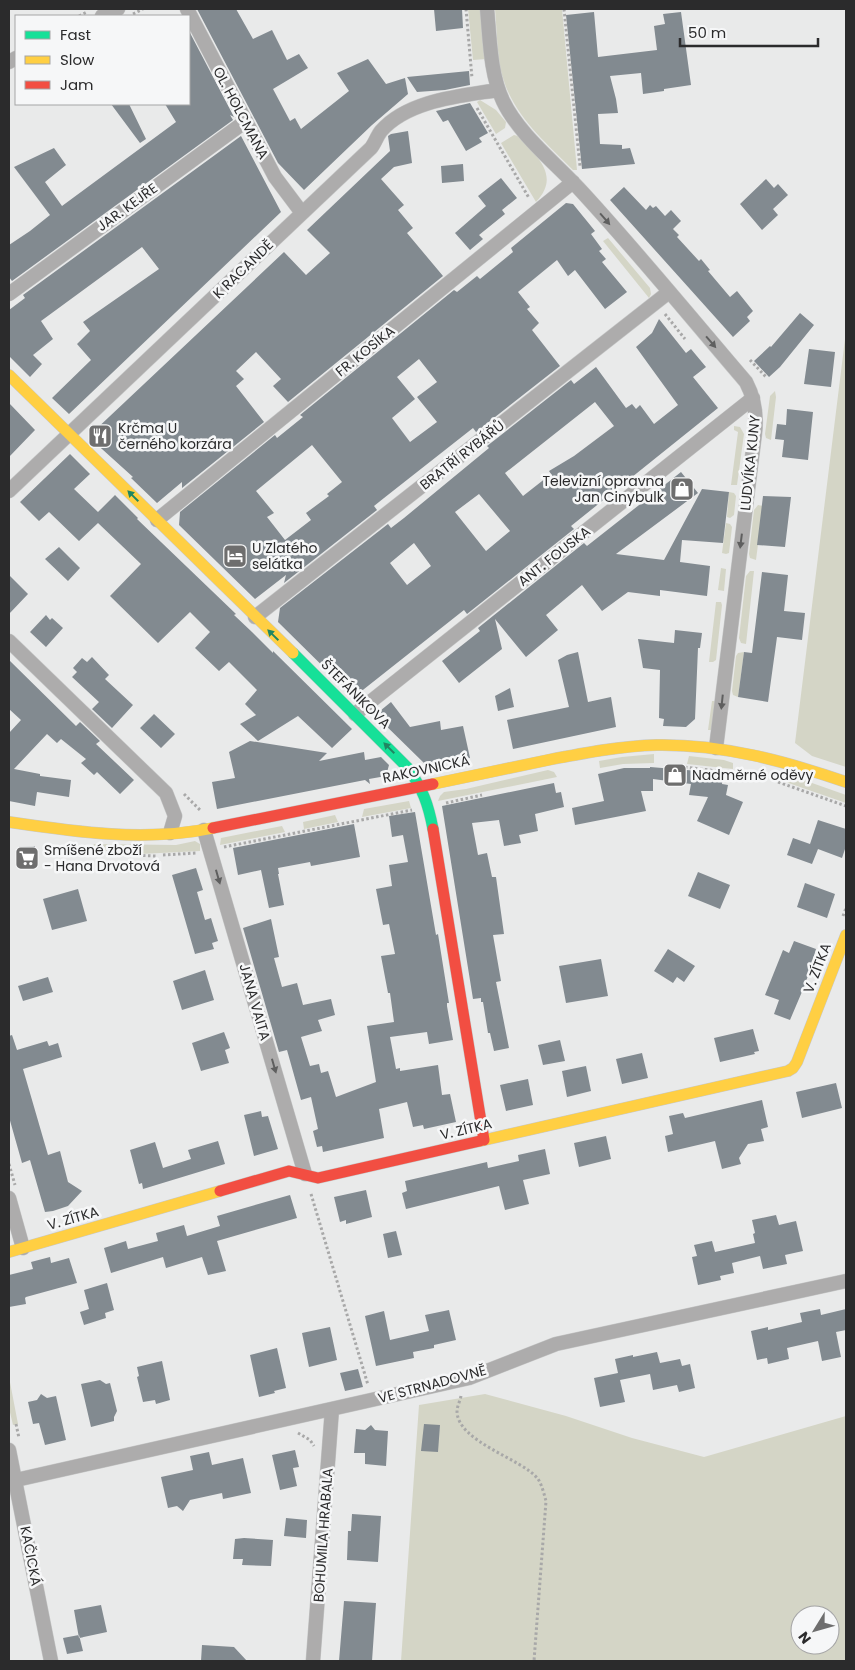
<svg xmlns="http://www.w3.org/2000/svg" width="855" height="1670" font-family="Poppins,sans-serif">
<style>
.green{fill:#d4d5c6;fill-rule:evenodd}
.building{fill:#828a90;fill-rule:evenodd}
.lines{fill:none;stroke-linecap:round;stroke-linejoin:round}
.street-casing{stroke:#c7c8c8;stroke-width:15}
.fast-casing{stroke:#c7c8c8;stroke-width:12}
.slow-casing{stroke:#c7c8c8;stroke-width:12}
.jam-casing{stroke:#c7c8c8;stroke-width:12}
.path{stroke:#a8a8a8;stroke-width:3;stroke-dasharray:2.5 2.5;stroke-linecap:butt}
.street{stroke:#adacac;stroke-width:14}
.fast{stroke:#16e098;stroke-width:11}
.slow{stroke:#ffcf43;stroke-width:11}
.jam{stroke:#f24e42;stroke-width:11}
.oneway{fill:#5f5f5f}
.oneway2{fill:#208662}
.labels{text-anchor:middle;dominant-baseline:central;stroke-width:5;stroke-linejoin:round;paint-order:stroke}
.street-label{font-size:14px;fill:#2b2b2c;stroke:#f6f7f8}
.poi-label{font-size:14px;fill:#2b2b2c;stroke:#f6f7f8;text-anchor:start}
</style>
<rect width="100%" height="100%" fill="#e9eaea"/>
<!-- green -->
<path class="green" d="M468,9H480L486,59L473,60Z
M495,9H562L577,170H573C546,143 514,116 503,78C497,60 497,29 495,9Z
M480,100L496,110L506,122L505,128L496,134L477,102Z
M514,135L518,136C537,156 561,176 536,202L501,143Z
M608,238L650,288L651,294L649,298L603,241Z
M846,331V767L812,756L795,743Z
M775,391L776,397L771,440L766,438L765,434L770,396Z
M734,426L740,427L744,434L737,485H731L738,432L734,430Z
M729,492L734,493L736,496L734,515L730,518L727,517Z
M758,505L763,506L756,560L750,558L749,554L754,510Z
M726,523L730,524L732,527L729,553L726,554L722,553Z
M721,568L726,569L724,591L718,590Z
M750,571H754L746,644L741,643L739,638L746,576Z
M716,602H721L722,605L716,660L713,662H709Z
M744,652L738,697L733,695L732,691L736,656L738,653Z
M712,701H715L713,730H708Z
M654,754V763L623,764L600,768L599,761L622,757Z
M689,756L724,760L733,763V769L687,764Z
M548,770L554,772L557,777L438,801L440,796L444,792L466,789Z
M781,772L846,795V803L777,779Z
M409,801L411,808L362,817L364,809Z
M335,815L338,822L304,829L303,822Z
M282,826L285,832L220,845L221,838Z
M195,841L200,844V851L140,854L91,849L94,844L176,845Z
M9,1377L18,1424L13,1425L9,1408Z
M485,1394L566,1416L632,1438L704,1457L846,1416V1661H401L419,1405ZM800,1615H830V1645H800Z"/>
<!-- building -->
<path class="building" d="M197,9H236L253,39L272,30L287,60L299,54L308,68L273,89L290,121L295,118L301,129L349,91L337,73L368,59L386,84L405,78L408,94L372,125L304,190L278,163Z
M434,9H462L463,28L436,31Z
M594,12L598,57L657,50L654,26L665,24L663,14L681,12L691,85L664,89V91L643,94L641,73L610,76L616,99L618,113L598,114L600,144L622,145V149L630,148L635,164L582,169L566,15Z
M189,31L234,117L230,115L233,120L12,281L9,277V245L30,231L50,215L14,167L54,148L66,165L45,182L62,206L176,122L165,104H189Z
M469,71L470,85L445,90L417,92L407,77Z
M470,103L488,133L479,138L482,142L466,151L448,120L443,122L436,111Z
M111,104H129L146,139L140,143Z
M408,131L412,163L394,167L381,179L404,205L398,210L413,228L407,233L443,276L288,402L273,386L281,379L256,352L236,371L244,379L236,386L264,422L182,488V482L157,503L131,478L133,477L92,440V433L284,252L306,275L330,253L307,230L390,151L388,136L391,134Z
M241,136L281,212L69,414L52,398L91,360L77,344L90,331L83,322L159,269L142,247L41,321L53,339L33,355L42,364L30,377L9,356V310L25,298L23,295Z
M463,164L464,181L442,183L441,166Z
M501,178L517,198L502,210L505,214L479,235L483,239L470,250L455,233L486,206L478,196Z
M766,179L774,188L778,184L788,195L773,209L778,215L762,230L740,204Z
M624,187L646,210L650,205L653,208L656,206L665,216L671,210L681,221L673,229L679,235L677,237L699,261L701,259L710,270L708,271L730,297L737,291L753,311L747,317L750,321L733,337L610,200Z
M566,203L573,204L595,231L591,234L602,249L599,251L606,259L602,262L627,292L605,309L575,270L568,276L557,260L518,292L530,307L527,309L539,323L532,330L560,366L476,432L473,428L384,498L374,506L377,510L284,583L286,575L255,599L179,525L180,512L275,435L277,438L303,417L300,415L454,290L457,292L477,276L480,279L513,252L511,248ZM419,359L437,382L417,397L437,422L410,442L392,418L415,399L397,377ZM312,445L342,482L327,494L329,496L306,513L311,520L285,540L267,517L274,513L256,491Z
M800,313L814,325L780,367L769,377L754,361L770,346L771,347Z
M659,319L686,353L691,349L706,367L693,377L718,408L571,526L574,529L467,614L464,610L354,697L278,622L280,608L388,524L391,528L404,518L489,448L487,446L571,380L574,384L596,367L626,408L632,404L636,409L640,405L654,424L678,405L636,347L652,333ZM595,402L614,426L574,456L549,471L551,474L523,496L505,473ZM479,494L510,531L486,551L455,512ZM414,543L431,566L407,585L390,563Z
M809,349L835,352L831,387L804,384Z
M9,403L35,430L9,457Z
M787,409L813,412L808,460L782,457L784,440L775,439L777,424L786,425Z
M70,454L90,474L74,489L98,512L115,495L138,518L137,519L236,614L234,615L252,632L273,653V651L352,729L332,748L298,716L258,741L240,724L256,715L245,704L257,690L229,662L219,671L195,648L210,632L190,612L158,643L110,596L141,564L98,523L79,541L49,512L39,521L20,502Z
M681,472L698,493L616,554L664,560L702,489L729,492L723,543L682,540L680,562L710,566L707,596L660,590V596L628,592L602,611L582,585L546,615L558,630L526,657L495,619L502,649L459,683L442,661L480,631L478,628L584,543L587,546Z
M763,496L791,497L785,547L757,545Z
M59,547L80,568L68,581L45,559Z
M762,572L788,575L784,611L805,613L802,640L777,637L768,702L738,697L744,652L752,653Z
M9,575L28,594L9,614Z
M46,615L50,620L52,618L63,628L46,647L30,632Z
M675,630L702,633L700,648H698L695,719L686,727L663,726L664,719L659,718L660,670L643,668L638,639L674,643Z
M578,652L588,702L611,697L616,727L513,749L507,720L569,707L558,660L567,655Z
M92,657L109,675L105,679L133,705L112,728L92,709L99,702L72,677L77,672L73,668L82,658L87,662Z
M9,660L76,726L80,722L100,741L96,744L134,780L120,794L97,772L94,775L81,763L86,759L61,739L57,743L47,734L14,769L40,774V776L71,780L69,797L37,792L35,806L9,801V733L21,720L9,709Z
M510,688L514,707L498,711L495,696Z
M391,702L410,727L440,721L441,730L463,726L470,758L431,766L425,764L375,715Z
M154,714L175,734L161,748L140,728Z
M250,741L327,753L319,761L364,752L365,760L381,757L389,765L386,776L369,779L370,784L365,780L217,809L212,782L235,778L229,752Z
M650,767L723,773L722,784L728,785L726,795L743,802L729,835L697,821L708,797L689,795L691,784L653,779V791H641L646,811L575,825L572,808L604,801L598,774L624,768H650Z
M554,783L556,793L561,792L564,807L535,814L538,831L519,835L521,843L504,846L499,820L472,823L478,855L487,853L492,877H496L504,934L493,935L501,981L496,982L509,1048L494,1051L490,1033H488L483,1002H481V998L473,999L442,806Z
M415,812L436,935L438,934L449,1003H447V1006L453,1040L429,1044L427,1032L390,1037L396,1069L400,1068V1071L438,1065L442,1095L450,1094L456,1122L424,1129L423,1125L413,1127L407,1102L379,1109L384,1138L323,1152L322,1146L317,1147L313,1131L318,1129L311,1097L301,1100L287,1050L279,1052L243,928L271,919L279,957L274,958L282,987L297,983L303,1005L331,999L335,1015L318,1020L322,1031L301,1037L310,1066L319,1064L321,1073L328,1071L336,1097L376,1082L367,1026L394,1022L390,993H388L381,956L395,954L389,924L383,925L376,889L392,886L389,865L408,862L403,835L392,837L389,816Z
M818,820L846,829V846L842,858L818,849L812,864L787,855L793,838L810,844Z
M354,824L360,857L311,866L310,862L278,868L279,874H278L284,905L269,908L261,870L238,875L233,848Z
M35,846V869L19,868L18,847Z
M196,868L203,890L197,892L205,920L211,918L218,941L212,943L214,949L195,954L172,875Z
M698,872L730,885L720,909L688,896Z
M805,883L835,894L827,918L797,907Z
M78,889L87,921L52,930L43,899Z
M794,941L816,949L813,959H814L804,987L790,1020L774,1014L779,1000L765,995L783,950L789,953Z
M668,949L695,966L684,982L677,977L673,983L654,971Z
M601,959L608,996L566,1003L559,966Z
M205,970L214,1000L182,1010L173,981Z
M48,977L53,992L23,1001L18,986Z
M753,1029L759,1051L754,1052L755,1054L720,1062L714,1038Z
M224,1032L230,1048L225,1050L229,1063L201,1071L192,1043Z
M12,1035L17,1050L47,1041L49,1046L58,1043L62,1057L23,1069L48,1155L60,1151L68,1182L82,1191L68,1206L53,1211L45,1212L30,1160L22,1163L9,1117V1036Z
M560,1040L565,1061L543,1065L538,1045Z
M642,1053L648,1078L622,1084L616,1059Z
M586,1066L591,1091L567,1097L562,1071Z
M528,1079L533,1105L506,1111L500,1085Z
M836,1083L842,1108L802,1118L796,1092Z
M762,1100L768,1127L761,1129L764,1141L748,1144L739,1158L741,1164L722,1169L715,1141L668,1152L665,1136L673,1134L669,1116L683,1113L685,1118Z
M261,1111L262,1117L268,1116L278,1149L254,1156L244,1115Z
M606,1136L611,1159L579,1167L574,1143Z
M218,1141L225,1164L143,1189L142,1183L139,1184L130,1150L155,1142L163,1168L191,1159L188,1150Z
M545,1149L550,1174L523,1180L529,1204L505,1210L499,1186L406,1209L402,1193L407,1191L405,1181L487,1162L488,1168L519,1161L518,1155Z
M366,1190L372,1217L346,1224V1220L340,1222L334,1197Z
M290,1195L297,1218L217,1241L226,1271L208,1275L202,1257L166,1268L163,1257L111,1273L104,1248L126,1241L128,1249L158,1241L156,1233L184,1225L187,1236L220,1226L217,1216Z
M776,1215L779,1225L796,1221L803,1251L785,1255L787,1264L763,1269L760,1256L732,1263L734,1273L720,1276L721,1280L698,1285L692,1257L697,1256L694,1245L712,1241L715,1252L755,1243L753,1234L755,1233L752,1220Z
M396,1231L402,1255L388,1258L383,1234Z
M50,1257L51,1263L69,1258L77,1283L26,1297L25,1298L26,1304L9,1307V1275L33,1269L31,1262Z
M107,1283L114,1310L105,1313L106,1318L84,1325L80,1312L89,1309L84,1290Z
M820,1309L821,1315L846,1309V1330L836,1332L841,1357L822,1361L818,1341L787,1348L789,1359L768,1364L767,1358L757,1360L751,1331L768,1327V1330L802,1322L800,1313Z
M449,1310L456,1340L434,1345V1348L413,1352L414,1358L376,1366L365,1316L384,1311L390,1340L429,1331L425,1315Z
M330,1327L337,1360L309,1367L302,1333Z
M277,1348L286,1388L274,1391L275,1393L259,1397L250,1355Z
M657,1352L660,1363L680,1359L682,1366L690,1364L695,1388L679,1392L677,1385L653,1390L650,1374L620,1380L625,1402L600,1407L594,1378L618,1373L615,1359L633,1355V1357Z
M162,1361L170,1400L156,1404L155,1400L143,1402L137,1377L139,1376L137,1367Z
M358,1369L363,1387L345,1391L340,1373Z
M100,1380L106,1384L110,1383L117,1411L114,1417V1421L91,1427L81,1384Z
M41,1394L47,1398L56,1396L66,1440L45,1445L39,1423L33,1424L28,1402L37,1400Z
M424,1424L440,1425L438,1452L421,1451Z
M371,1425L375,1430L388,1431L386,1466L365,1464V1453H354L356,1429L365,1430Z
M295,1450L299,1467L293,1468L297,1486L280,1490L272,1455Z
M209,1452L212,1465L243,1458L251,1493L223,1499L222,1493L190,1500L183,1511L177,1506L168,1508L161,1477L193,1470L190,1456Z
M352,1514L381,1516L378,1562L347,1560L348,1531H351Z
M286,1518L307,1520L306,1538L284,1536Z
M244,1538L273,1540L271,1566L242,1565L243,1559H233L235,1539Z
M344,1601L376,1603L372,1661H339Z
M101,1605L107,1632L79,1638L74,1610Z
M79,1635L83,1651L67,1654L63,1638Z
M202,1645L234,1647L247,1661H201Z"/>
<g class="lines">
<!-- street casing -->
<g class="street-casing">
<path id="street" d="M187,9L275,177L302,213
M487,9C490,40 490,73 503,101C519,135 558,165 583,193C639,254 692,319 746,382C755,399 757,415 755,433L716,748
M102,16L118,9
M9,62L16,58
M9,294L246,121
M9,491L371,148C375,143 377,136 381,131C408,100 461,96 498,90
M157,520L573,182
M255,617L669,292
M9,641L166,793L175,816L170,833
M355,714L753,398
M204,830L305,1174
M9,1198L23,1248
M9,1450L51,1661
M16,1480L469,1378L556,1344L846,1281
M313,1661L332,1409"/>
</g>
<!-- fast casing -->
<g class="fast-casing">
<path id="fast" d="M293,653L408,768C423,790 428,803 433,829"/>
</g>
<!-- slow casing -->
<g class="slow-casing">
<path id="slow" d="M9,375L293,653
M433,784C471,776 510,768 548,760C584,753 620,746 657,745C722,744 785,761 846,782
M9,822C76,832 146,842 213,828
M480,1141L788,1071L793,1068L797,1062L846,935
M9,1252L220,1191"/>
</g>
<!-- jam casing -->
<g class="jam-casing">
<path id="jam" d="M213,828L433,784
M433,829L484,1140
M220,1191L289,1171L318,1178L480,1141"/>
</g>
<!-- path -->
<path class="path" d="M466,9L472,78
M564,9L580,166
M133,14L143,9
M79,16L87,12
M477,108L529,198
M665,314L685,339
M750,360L767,378
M675,766L743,774
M778,782L846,806
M184,794L201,811
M446,803L482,795
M224,847L412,810
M128,855L156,856
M163,855L196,853
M843,916L846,908
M9,1164L15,1185
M311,1194L368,1385
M461,1396C460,1401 457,1407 457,1411C457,1442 523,1459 538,1479C542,1485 544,1494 546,1501L534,1661
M16,1424L19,1438
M298,1433L310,1440L314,1446"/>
<!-- street -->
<use href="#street" class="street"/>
<!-- fast -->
<use href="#fast" class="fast"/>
<!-- slow -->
<use href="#slow" class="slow"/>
<!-- jam -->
<use href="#jam" class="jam"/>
</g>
<!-- one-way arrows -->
<defs><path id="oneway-solid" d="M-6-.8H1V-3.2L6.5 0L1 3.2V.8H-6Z" transform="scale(1.25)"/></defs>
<g class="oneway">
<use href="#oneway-solid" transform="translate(605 219) rotate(49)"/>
<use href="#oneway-solid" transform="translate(711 342) rotate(49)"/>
<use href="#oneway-solid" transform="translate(741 541) rotate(97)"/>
<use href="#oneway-solid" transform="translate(722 702) rotate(96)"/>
<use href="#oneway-solid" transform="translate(218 877) rotate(74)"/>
<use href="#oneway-solid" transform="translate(274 1066) rotate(74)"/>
</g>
<g class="oneway2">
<use href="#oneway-solid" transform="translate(133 496) rotate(-135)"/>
<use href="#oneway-solid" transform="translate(273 635) rotate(-136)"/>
<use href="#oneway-solid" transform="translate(389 748) rotate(-135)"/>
</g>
<!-- icons -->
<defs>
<g id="restaurant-square" transform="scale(1.25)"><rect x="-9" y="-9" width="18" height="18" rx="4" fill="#6e6e6e" stroke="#f6f7f8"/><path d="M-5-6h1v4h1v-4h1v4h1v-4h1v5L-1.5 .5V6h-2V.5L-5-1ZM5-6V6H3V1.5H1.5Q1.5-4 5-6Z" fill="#fff"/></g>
<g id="shop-square" transform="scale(1.25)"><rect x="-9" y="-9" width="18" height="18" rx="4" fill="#6e6e6e" stroke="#f6f7f8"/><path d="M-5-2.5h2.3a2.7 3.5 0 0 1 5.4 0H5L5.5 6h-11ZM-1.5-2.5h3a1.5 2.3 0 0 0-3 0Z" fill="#fff"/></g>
<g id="hotel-square" transform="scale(1.25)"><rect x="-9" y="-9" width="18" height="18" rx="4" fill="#6e6e6e" stroke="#f6f7f8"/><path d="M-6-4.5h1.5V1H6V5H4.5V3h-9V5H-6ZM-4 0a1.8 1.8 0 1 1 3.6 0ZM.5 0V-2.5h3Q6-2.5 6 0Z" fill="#fff"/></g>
<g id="supermarket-square" transform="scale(1.25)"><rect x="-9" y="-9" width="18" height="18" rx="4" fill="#6e6e6e" stroke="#f6f7f8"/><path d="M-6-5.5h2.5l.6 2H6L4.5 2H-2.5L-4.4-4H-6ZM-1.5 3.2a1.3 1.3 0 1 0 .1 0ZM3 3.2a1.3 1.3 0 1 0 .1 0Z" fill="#fff"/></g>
</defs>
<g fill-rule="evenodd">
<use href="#restaurant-square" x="100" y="436"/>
<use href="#shop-square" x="682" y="489"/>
<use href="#hotel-square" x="235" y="556"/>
<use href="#shop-square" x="675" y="775"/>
<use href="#supermarket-square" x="27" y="858"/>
</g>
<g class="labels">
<!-- street labels -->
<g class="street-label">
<text transform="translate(241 113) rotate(62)">OL. HOLCMANA</text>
<text transform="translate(127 207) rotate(-36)">JAR. KEJŘE</text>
<text transform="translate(243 269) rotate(-44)">K RACANDĚ</text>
<text transform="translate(365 351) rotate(-39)">FR. KOSÍKA</text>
<text transform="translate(462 455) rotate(-38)">BRATŘÍ RYBÁŘŮ</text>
<text transform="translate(750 463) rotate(-84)">LUDVÍKA KUNY</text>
<text transform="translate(554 556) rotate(-38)">ANT. FOUSKA</text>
<text transform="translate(356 694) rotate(45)">ŠTEFÁNIKOVA</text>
<text transform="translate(426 769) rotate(-12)">RAKOVNICKÁ</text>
<text transform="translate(817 968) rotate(-69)">V. ZÍTKA</text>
<text transform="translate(255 1002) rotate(74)">JANA VAITA</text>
<text transform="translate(466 1129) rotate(-13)">V. ZÍTKA</text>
<text transform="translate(73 1218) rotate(-16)">V. ZÍTKA</text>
<text transform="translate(432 1384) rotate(-15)">VE STRNADOVNĚ</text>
<text transform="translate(323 1535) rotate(-86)">BOHUMILA HRABALA</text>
<text transform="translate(31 1556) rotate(79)">KAČICKÁ</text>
</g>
<!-- poi labels -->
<g class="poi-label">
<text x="118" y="428">Krčma U<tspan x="118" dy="16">černého korzára</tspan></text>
<text x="664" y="481" text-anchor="end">Televizní opravna<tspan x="664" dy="16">Jan Cinybulk</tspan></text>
<text x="252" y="548">U Zlatého<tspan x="252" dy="16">selátka</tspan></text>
<text x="692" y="775">Nadměrné oděvy</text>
<text x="44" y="850">Smíšené zboží<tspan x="44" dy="16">- Hana Drvotová</tspan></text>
</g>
</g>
<!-- border -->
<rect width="855" height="1670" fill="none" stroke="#2b2b2c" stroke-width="20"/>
<!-- legend -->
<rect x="15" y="15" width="175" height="90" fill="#f6f7f8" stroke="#a5a5a6"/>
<rect x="25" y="31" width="25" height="8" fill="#16e098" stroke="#a5a5a6"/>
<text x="60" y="40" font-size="15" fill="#2b2b2c">Fast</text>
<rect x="25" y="56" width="25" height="8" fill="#ffcf43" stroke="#a5a5a6"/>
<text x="60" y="65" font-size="15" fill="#2b2b2c">Slow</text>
<rect x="25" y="81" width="25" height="8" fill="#f24e42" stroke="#a5a5a6"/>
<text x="60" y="90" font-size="15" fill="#2b2b2c">Jam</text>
<!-- north arrow -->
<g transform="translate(815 1630) rotate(233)"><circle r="24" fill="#f6f7f8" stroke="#a5a5a6"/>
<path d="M0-4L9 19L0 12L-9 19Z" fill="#6e6e6e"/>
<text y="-8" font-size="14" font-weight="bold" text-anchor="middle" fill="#2b2b2c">N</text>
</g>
<!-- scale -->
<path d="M680 38v8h138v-8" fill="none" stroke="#2b2b2c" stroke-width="2.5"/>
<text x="688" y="38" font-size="15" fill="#2b2b2c" stroke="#f6f7f8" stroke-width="4" paint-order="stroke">50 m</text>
</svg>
